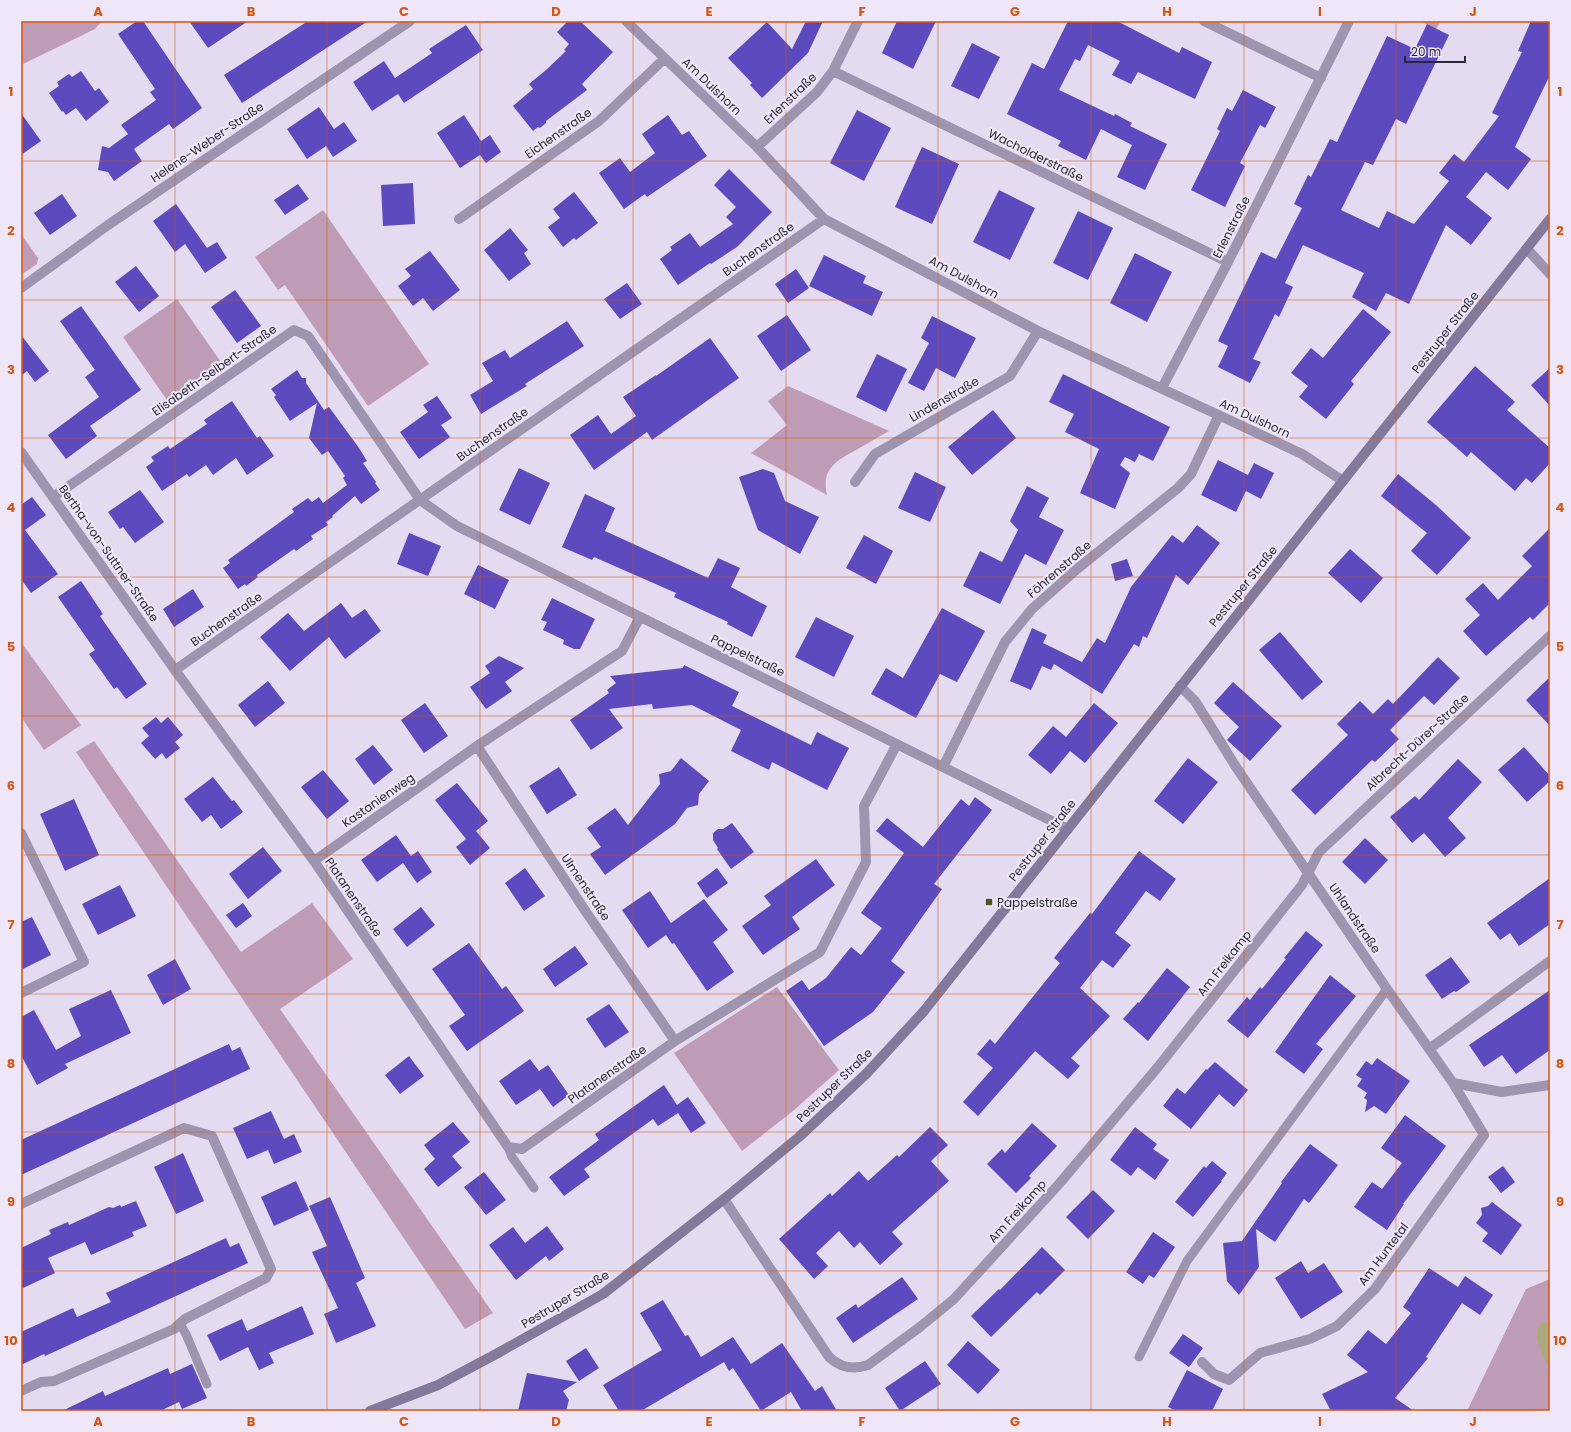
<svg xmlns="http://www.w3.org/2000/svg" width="1571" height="1432" font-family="Poppins,sans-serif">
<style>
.green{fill:#be9cb5}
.water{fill:#acaa7c}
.building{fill:#5d4abf}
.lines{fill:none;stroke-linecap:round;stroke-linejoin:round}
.lane{stroke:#9e94b0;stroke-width:9}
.street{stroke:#9e94b0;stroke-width:10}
.secondary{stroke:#83799b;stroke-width:10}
.grid{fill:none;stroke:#d55410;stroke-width:1;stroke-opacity:0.55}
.poi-dot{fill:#54531f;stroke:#efe7f8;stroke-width:1.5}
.labels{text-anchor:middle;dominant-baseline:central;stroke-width:4;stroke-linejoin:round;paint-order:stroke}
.street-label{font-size:12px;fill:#2b2835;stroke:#efe7f8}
.poi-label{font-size:12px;fill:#2b2835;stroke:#efe7f8;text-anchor:start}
.neatline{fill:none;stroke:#d55410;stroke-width:1.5}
.grid-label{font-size:13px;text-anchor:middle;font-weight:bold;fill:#d55410}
</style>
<rect width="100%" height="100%" fill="#e5dbf0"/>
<!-- green -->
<path class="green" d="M21,21H102L95,29L21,65Z
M1420,21H1441L1436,29Z
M323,210L429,364L368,406L285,285L278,290L255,257Z
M21,234L38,258L37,264L21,275Z
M177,299L223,365L169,403L123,337Z
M788,386L889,431C878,437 867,444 856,450C836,461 821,469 827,495L751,453L787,425L768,401Z
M21,642L81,725L44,750L21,717Z
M94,741L241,952L312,903L353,959L280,1009L493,1313L465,1329L76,752Z
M777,987L839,1070L793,1111L742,1151L674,1053Z
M1550,1279V1411H1467L1526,1289Z"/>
<!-- water -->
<path class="water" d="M1542,1322H1550V1369L1541,1352L1536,1332Z"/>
<!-- building -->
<path class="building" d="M137,21H143L202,108L173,129L169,124L134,149L142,161L114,181L108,172L98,170L102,146L109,148L128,134L121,125L156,100L150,92L155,89L118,34Z
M189,21H248L208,48Z
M308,21H368L242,103L224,75Z
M568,21H580L613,52L582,84L587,90L546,121V123L540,128L538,127L533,131L513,106L533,89L529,84L546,70L566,51L564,50L569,44L557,32Z
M806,21H823L808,53L762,98L750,85L752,83L728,58L767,22L792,49Z
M897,21H936L913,69L882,53Z
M1068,21H1117L1179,53L1182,47L1212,62L1195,99L1138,72L1131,84L1112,75L1120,61L1088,45L1080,61L1075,59L1059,90L1114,116L1115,114L1132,123L1130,126L1167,144L1145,190L1117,177L1132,145L1101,129L1086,160L1058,146L1061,141L1007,114L1032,63L1044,69Z
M1531,21H1550V75L1515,147L1531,159L1508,190L1486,172L1466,197L1492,218L1471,245L1446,225L1409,304L1386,293L1376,311L1352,297L1364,273L1303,245L1285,283L1293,287L1279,317L1275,314L1253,359L1261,362L1250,383L1218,367L1228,346L1218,341L1261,252L1276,259L1302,208L1294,204L1308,175L1311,177L1330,139L1337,142L1387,36L1415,49L1427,24L1449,35L1406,124L1396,119L1373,165L1365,162L1341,210L1379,228L1387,211L1414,224L1449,181L1439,173L1454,154L1464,162L1499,116L1492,113L1522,52L1518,51Z
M466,25L483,50L404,103L398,94L372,111L353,82L384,61L395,78L432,53L429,49Z
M972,43L1000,57L979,99L951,86Z
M81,71L95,91L99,88L109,102L86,121L76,108L66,115L63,111L62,112L49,93L59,86L57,82L69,74L72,77Z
M1243,90L1276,107L1265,128L1260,125L1240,163L1245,166L1225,207L1191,190L1220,131L1217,129L1227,108L1232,111Z
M319,107L334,129L344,122L357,141L333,157L326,146L307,159L287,129Z
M857,110L891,128L864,181L830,163Z
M21,113L41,141L21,155Z
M464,115L481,141L490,135L501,152L486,163L480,155L460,168L437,133Z
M668,115L682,135L689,131L707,156L647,197L645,194L624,209L599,173L620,158L630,172L655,153L642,134Z
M922,147L959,164L932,224L895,207Z
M729,169L772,212L737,247L711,264L710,263L678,285L660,259L672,250L670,247L690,233L700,247L733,224L726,217L736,207L714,185Z
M413,183L415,224L383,226L381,185Z
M298,184L309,199L285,215L274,200Z
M999,190L1035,208L1010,260L973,242Z
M574,192L598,223L576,240L574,238L563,247L548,227L560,218L553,209Z
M62,194L77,216L50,235L34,213Z
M176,204L207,248L217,242L227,258L205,273L185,244L175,252L153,221Z
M1078,211L1113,228L1088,280L1053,263Z
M510,228L528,250L524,253L531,264L509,281L484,250Z
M430,251L460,290L433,311L423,298L413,306L398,286L411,276L405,269Z
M1135,253L1172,272L1147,322L1110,303Z
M824,255L866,276L863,283L883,292L872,316L809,286Z
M136,266L159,296L139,312L115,282Z
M796,269L809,288L788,303L775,284Z
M627,283L642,304L620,319L604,299Z
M235,290L261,326L237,343L211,307Z
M81,306L141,390L90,426L97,436L66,459L48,435L99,397L85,377L95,370L60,321Z
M1363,309L1391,332L1351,381L1354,384L1326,419L1299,397L1308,386L1291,373L1311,348L1323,358Z
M787,315L811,350L781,371L757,336Z
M932,316L976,338L955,378L936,368L924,391L908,383L929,343L921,338Z
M567,321L584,346L525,384L527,386L481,414L470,395L493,381L482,363L505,350L510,358Z
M21,335L49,371L35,382L27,371L21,376Z
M710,338L739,378L652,440L647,432L594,470L570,435L598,415L611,434L636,416L623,397L656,375V376Z
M877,354L907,369L886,412L856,397Z
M1475,366L1515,402L1507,410L1550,448V463L1532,483L1526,478L1515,491L1471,452L1467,457L1427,422Z
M1550,368V406L1531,385Z
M297,370L302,378H306V383L324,410L329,407L359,448L367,461L363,463L376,482L375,483L380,490L361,504L355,496L332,516L333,517L326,522L328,525L311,536L313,539L296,551L294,549L257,575L258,577L246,586L245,584L238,589L223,568L230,563L228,560L294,512L292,509L308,498L312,502L319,497L323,503L347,485L343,478L345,476L328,451L322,455L309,438L317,403L290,421L274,397L276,395L271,389Z
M1063,374L1170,427L1153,461L1139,454L1135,462L1125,457L1120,465L1130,473L1115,509L1080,493L1099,449L1065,432L1074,414L1049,402Z
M437,396L452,418L441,425L450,437L419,459L400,432L428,412L423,405Z
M232,401L257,438L260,436L274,456L247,475L236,458L213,475L206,465L189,477L187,474L162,491L146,467L154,461L151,457L168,446L170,449L207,424L204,420Z
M993,410L1016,438L972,475L948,447Z
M1218,460L1248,475L1254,463L1274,473L1261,499L1246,491L1236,512L1201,495Z
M519,468L550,483L530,525L499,510Z
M763,469L774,473L785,501L819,517L800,554L758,530L739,477Z
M915,472L946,487L930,522L898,508Z
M1398,474L1436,505L1471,538L1437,575L1411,551L1427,533L1381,496Z
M1027,486L1049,498L1039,517L1064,530L1046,565L1025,554L1000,604L963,586L980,551L1002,562L1018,530L1010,521Z
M140,490L164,522L135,543L123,527L120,529L108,512Z
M585,494L615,508L605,531L708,578L718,558L740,568L731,587L767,606L752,637L727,624L728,622L674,597L676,593L594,557L592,560L562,547Z
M32,497L46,515L25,530L58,574L31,593L21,579V505Z
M1197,525L1220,543L1188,585L1176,575L1147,638L1143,636L1139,647L1134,644L1102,694L1054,664L1051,670L1042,666L1031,690L1010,681L1032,628L1047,635L1043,643L1082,662L1097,638L1105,643L1131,587L1172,535L1183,543Z
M1550,528V603L1533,620L1530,617L1486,656L1463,631L1480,615L1465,599L1483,583L1498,600L1532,566L1522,556Z
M409,533L441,546L428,576L397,564Z
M864,535L893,551L876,584L846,568Z
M1350,549L1383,578L1361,603L1328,573Z
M1127,559L1133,576L1115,581L1111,564Z
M478,565L509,580L495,609L464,594Z
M81,581L103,614L100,616L147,684L126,699L117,687L114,689L89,654L95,650L58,597Z
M193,589L204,607L174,627L163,609Z
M552,598L595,619L580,649H574L563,644L564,640L543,630L547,622L541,620Z
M341,603L352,618L365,609L381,631L345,659L329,637L290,671L260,637L288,613L304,631Z
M942,608L985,631L957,682L940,674L916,718L871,694L886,668L903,678Z
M816,617L854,636L834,677L795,657Z
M1280,632L1323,682L1302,700L1259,650Z
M499,656L524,668L505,682L512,691L486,709L470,687L490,673L485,666Z
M1438,657L1460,678L1434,705L1424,696L1390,730L1399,739L1375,762L1372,760L1315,815L1291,790L1348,735L1337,724L1360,701L1373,714L1388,699L1393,704Z
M684,665L739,692L732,706L811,745L817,732L849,748L827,790L772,762L769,770L731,751L741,730L692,705L653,709L652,704L609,709L623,728L591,750L570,720L609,693L607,690L616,683L610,676L683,668Z
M1550,677V726L1526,700Z
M268,681L285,703L255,727L238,705Z
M1233,682L1282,726L1250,761L1227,740L1239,727L1214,703Z
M425,703L448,736L424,753L401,720Z
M1094,703L1118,723L1085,763L1070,751L1051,774L1028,755L1053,726L1066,737Z
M156,717L161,723L168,717L183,735L175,742L180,748L166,759L162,753L155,759L141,743L149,736L142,728Z
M373,745L393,770L374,785L355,759Z
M1524,747L1550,776V781L1527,802L1498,770Z
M681,758L709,781L699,794L698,805L687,808L675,824L605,875L590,854L601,847L587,828L615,808L628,825L660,784L659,774L671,771Z
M1188,758L1218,782L1183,824L1154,801Z
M1458,759L1482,782L1448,818L1466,838L1445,857L1424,833L1412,843L1390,817L1415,796L1419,800Z
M559,767L577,795L547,814L529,786Z
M323,770L349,801L327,819L301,787Z
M213,777L232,801L234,800L243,812L221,829L211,815L202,822L184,799Z
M457,783L488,821L476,831L490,848L470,865L456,847L466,839L435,800Z
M975,797L992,810L934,884L942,889L891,961L905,972L873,1012L824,1046L786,991L802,980L809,990L826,978L851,947L861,955L882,928L861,913L904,853L876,831L887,818L923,847L961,799L969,806Z
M74,799L99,855L65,871L40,814Z
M732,823L754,852L731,869L717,849L718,848L713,840V833L718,829H723Z
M396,835L411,856L418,851L432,872L417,883L403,863L377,882L361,860Z
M1365,838L1388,860L1365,884L1342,862Z
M263,847L282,871L248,899L229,874Z
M1139,851L1176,879L1160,901L1146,891L1115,933L1131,945L1113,968L1102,960L1080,988L1110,1016L1071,1058L1080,1066L1068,1079L1035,1051L978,1116L963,1102L993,1068L977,1054L990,1039L995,1044L1060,963L1054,958L1090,913L1092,914Z
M816,859L835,885L792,917L800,929L763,955L742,926L771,905L764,896Z
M525,868L545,896L524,911L505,883Z
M717,868L728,883L707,898L697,883Z
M1550,878V924L1519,946L1510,933L1500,940L1487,923Z
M120,885L136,916L98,935L82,904Z
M650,891L671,923L704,899L728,930L713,942L734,972L707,991L674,943L672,944L666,935L648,948L622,910Z
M243,903L252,916L236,928L226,915Z
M421,907L435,925L407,947L393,929Z
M32,917L51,955L21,970V922Z
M1306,931L1323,945L1248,1038L1227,1021L1247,997L1250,1000L1260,987L1262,989L1286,959L1284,958Z
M469,943L502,989L506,986L524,1011L467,1051L449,1026L465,1015L432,969Z
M575,946L588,964L555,987L543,969Z
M1451,957L1470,982L1456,992L1454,991L1442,999L1425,975Z
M175,959L191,989L163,1005L147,975Z
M1167,968L1190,987L1148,1041L1123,1019L1138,1002L1139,1003Z
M1330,975L1356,996L1316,1044L1323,1049L1304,1074L1275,1052Z
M111,990L131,1033L65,1064L68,1068L37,1085L21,1055V1017L34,1010L56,1050L81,1036L69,1009Z
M1550,990V1050L1516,1074L1502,1055L1484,1067L1469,1045Z
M609,1004L629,1032L605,1048L586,1019Z
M229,1044L232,1051L240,1047L250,1069L21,1175V1140Z
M409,1056L424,1076L400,1094L385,1075Z
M1377,1058L1410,1081L1386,1114L1374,1106L1365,1112L1367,1100L1364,1098L1367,1093L1357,1086L1362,1079L1356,1075L1366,1061L1372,1065Z
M530,1059L539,1071L548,1065L569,1095L553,1107L540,1089L516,1105L499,1081Z
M1215,1062L1248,1090L1234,1107L1219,1094L1191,1129L1163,1106L1177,1088L1185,1094L1206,1069L1207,1070Z
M664,1085L677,1105L688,1097L706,1123L691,1133L678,1113L658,1126L653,1119L584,1169L590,1177L564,1196L549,1177L599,1140L595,1134Z
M271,1111L284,1139L294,1134L302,1152L274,1164L268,1150L247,1159L233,1128Z
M1405,1115L1446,1146L1403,1204H1404L1387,1230L1354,1207L1372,1182L1382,1189L1402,1163L1381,1148Z
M453,1122L470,1142L452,1156L462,1168L438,1187L424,1169L435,1159L424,1145Z
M1032,1123L1057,1146L1029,1176L1031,1178L1016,1193L987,1164L1002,1149L1005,1153Z
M930,1127L948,1145L931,1161L949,1181L892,1232L903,1244L880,1265L860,1242L854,1248L839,1231L816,1253L828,1266L814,1279L779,1239L830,1193L832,1196L859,1171L868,1181L897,1155L899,1157Z
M1135,1127L1157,1144L1153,1149L1169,1160L1155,1180L1138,1167L1131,1176L1110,1160Z
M1310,1144L1338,1165L1309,1203L1304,1199L1275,1242L1256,1229L1259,1267L1239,1295L1227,1281L1223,1243L1242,1241L1282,1183L1281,1182Z
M183,1153L204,1201L176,1214L154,1167Z
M1212,1161L1227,1173L1221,1181H1222L1193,1217L1175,1202L1204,1166L1206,1168Z
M1503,1166L1515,1182L1501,1193L1488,1177Z
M484,1172L506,1200L486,1215L464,1187Z
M296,1181L309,1210L274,1226L261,1197Z
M1093,1190L1115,1211L1088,1239L1066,1217Z
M330,1197L365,1278L356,1283L376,1326L336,1343L324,1314L338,1308L312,1252L327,1246L309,1206Z
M136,1201L147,1226L132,1232L134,1236L91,1255L85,1242L48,1258L55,1273L21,1289V1248L51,1234L49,1230L68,1222L69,1225L109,1207L113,1208L120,1205L121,1207Z
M1492,1202L1522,1225L1501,1255L1482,1241L1488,1233L1476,1223L1482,1215L1481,1208L1488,1206Z
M547,1226L564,1249L549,1261L546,1256L516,1280L489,1245L513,1227L525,1243Z
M1153,1232L1175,1247L1154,1278L1149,1275L1143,1284L1126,1272Z
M226,1238L230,1247L239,1243L248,1263L45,1356L44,1354L21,1365V1332L73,1308L77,1317L111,1302L106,1293Z
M1042,1247L1065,1270L1040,1295L1037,1292L991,1337L971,1316L999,1289L1000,1290Z
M1301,1261L1308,1273L1324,1263L1343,1292L1301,1319L1275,1278Z
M1429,1268L1458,1287L1465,1276L1493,1295L1480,1315L1462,1303L1426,1357L1428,1358L1395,1398L1414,1411H1331L1322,1394L1368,1372L1347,1355L1368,1330L1386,1344L1411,1313L1403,1307Z
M902,1277L918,1299L853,1343L836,1318L856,1304L858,1308Z
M663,1300L685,1336L688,1335L701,1357L733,1337L751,1364L782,1343L815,1391L822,1386L837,1411H802L791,1392L761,1411L733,1368L729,1371L724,1362L641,1411H619L603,1385L662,1350L640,1313Z
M302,1306L314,1334L269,1353L274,1363L259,1370L248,1347L220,1361L207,1335L242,1319L247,1331Z
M1183,1334L1203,1348L1189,1367L1169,1353Z
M968,1341L1000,1370L978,1394L947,1365Z
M586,1348L599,1368L579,1381L566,1361Z
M925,1361L941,1384L900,1411L885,1388Z
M192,1364L207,1398L182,1409L179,1402L160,1411H62L103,1391L105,1396L168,1368L170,1374Z
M1187,1370L1223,1389L1212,1411H1177L1168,1407Z
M527,1373L577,1382L563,1391L569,1400L566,1411H518Z"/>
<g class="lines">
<!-- lane -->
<path class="lane" d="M508,1147L512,1157L534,1188
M180,1324L186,1334L207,1384
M1139,1357L1187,1261L1387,989"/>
<!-- street -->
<path class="street" d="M626,21L757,147L824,219L1038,331L1302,454L1343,481
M1204,21L1321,78
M833,71L1228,262
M757,147L817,92L833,71L858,21
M459,219L599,121L664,59
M1527,249L1550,274
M21,288L108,225L410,21
M1162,388L1228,262L1349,21
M21,452L175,670L314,861L477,746L622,651L640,617
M855,482L875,454L1010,376L1038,331
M53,497L294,330L308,336L420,500L457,526L1068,829
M175,670L824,219
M1180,686L1195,701L1236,767L1387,989L1453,1083L1484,1135L1375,1289L1337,1326L1310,1339L1260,1353L1229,1380L1214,1374L1202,1362
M477,746L586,912L675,1041
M943,767L1005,642L1032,609L1077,569L1178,488L1191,474L1219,415
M21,833L84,962L21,993
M314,861L508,1147L522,1149L675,1041L820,952L866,862L864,806L897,744
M1429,1049L1550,961
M1453,1083L1502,1092L1550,1085
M724,1199L829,1357C841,1368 853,1370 868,1365L920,1327L954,1299L1059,1184L1158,1067L1302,885L1319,852L1550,636
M21,1204L184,1128L212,1136L271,1269L266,1278L185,1319L174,1329L54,1381L41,1382L21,1391"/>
<!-- secondary -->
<path class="secondary" d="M370,1411L438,1385L498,1353L603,1294L724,1199L799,1137L867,1073L924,1011L1550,219"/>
</g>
<!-- grid -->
<path class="grid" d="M175,21V1411M327,21V1411M480,21V1411M633,21V1411M786,21V1411M938,21V1411M1091,21V1411M1244,21V1411M1396,21V1411M21,161H1550M21,300H1550M21,438H1550M21,577H1550M21,716H1550M21,855H1550M21,994H1550M21,1132H1550M21,1271H1550"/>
<!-- markers -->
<rect class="poi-dot" x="985" y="898" width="8" height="8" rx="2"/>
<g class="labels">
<!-- street labels -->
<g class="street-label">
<text transform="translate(712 86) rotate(44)">Am Dulshorn</text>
<text transform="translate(790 98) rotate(-44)">Erlenstraße</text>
<text transform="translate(558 133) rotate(-35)">Eichenstraße</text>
<text transform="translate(207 142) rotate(-34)">Helene-Weber-Straße</text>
<text transform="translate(1036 155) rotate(26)">Wacholderstraße</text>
<text transform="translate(1231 227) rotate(-63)">Erlenstraße</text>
<text transform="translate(758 249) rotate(-35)">Buchenstraße</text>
<text transform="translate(964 277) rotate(28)">Am Dulshorn</text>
<text transform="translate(1445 332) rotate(-52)">Pestruper Straße</text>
<text transform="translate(214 370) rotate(-35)">Elisabeth-Selbert-Straße</text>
<text transform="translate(944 399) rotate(-30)">Lindenstraße</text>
<text transform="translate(1255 418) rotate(25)">Am Dulshorn</text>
<text transform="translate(492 434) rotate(-35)">Buchenstraße</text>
<text transform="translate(109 553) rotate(55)">Bertha-von-Suttner-Straße</text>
<text transform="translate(1059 569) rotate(-41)">Föhrenstraße</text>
<text transform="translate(1243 586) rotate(-51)">Pestruper Straße</text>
<text transform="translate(226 619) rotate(-35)">Buchenstraße</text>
<text transform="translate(748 655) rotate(26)">Pappelstraße</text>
<text transform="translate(1417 742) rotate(-43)">Albrecht-Dürer-Straße</text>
<text transform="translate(378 800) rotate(-35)">Kastanienweg</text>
<text transform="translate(1042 840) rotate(-52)">Pestruper Straße</text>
<text transform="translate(586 887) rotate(56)">Ulmenstraße</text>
<text transform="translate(354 897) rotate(56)">Platanenstraße</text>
<text transform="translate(1355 918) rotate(56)">Uhlandstraße</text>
<text transform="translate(1224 963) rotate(-52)">Am Freikamp</text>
<text transform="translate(607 1074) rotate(-35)">Platanenstraße</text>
<text transform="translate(834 1085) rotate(-44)">Pestruper Straße</text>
<text transform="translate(1017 1211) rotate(-48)">Am Freikamp</text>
<text transform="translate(1383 1254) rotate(-53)">Am Huntetal</text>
<text transform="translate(565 1299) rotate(-31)">Pestruper Straße</text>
</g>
<!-- poi labels -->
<g class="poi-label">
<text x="997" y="902">Pappelstraße</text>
</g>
</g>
<!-- border -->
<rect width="1571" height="1432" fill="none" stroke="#efe7f8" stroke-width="44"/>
<!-- scale -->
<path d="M1405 56v6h60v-6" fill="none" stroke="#2b2835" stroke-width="2"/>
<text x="1411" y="56" font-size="12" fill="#2b2835" stroke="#efe7f8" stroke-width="3" paint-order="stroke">20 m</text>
<rect x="22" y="22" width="1527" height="1388" class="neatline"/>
<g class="grid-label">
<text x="98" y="16">A</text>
<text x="251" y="16">B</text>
<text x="404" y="16">C</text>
<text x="556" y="16">D</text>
<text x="709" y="16">E</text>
<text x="862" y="16">F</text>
<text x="1015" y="16">G</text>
<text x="1167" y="16">H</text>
<text x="1320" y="16">I</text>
<text x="1473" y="16">J</text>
<text x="11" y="96">1</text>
<text x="1560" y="96">1</text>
<text x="11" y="235">2</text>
<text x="1560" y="235">2</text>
<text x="11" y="374">3</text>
<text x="1560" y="374">3</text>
<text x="11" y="512">4</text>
<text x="1560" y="512">4</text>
<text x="11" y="651">5</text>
<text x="1560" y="651">5</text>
<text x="11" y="790">6</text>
<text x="1560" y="790">6</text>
<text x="11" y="929">7</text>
<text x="1560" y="929">7</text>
<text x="11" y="1068">8</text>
<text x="1560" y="1068">8</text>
<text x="11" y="1206">9</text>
<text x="1560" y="1206">9</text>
<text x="11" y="1345">10</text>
<text x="1560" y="1345">10</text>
<text x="98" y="1426">A</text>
<text x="251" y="1426">B</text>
<text x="404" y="1426">C</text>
<text x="556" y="1426">D</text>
<text x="709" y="1426">E</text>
<text x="862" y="1426">F</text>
<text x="1015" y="1426">G</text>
<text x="1167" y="1426">H</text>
<text x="1320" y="1426">I</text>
<text x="1473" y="1426">J</text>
</g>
</svg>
